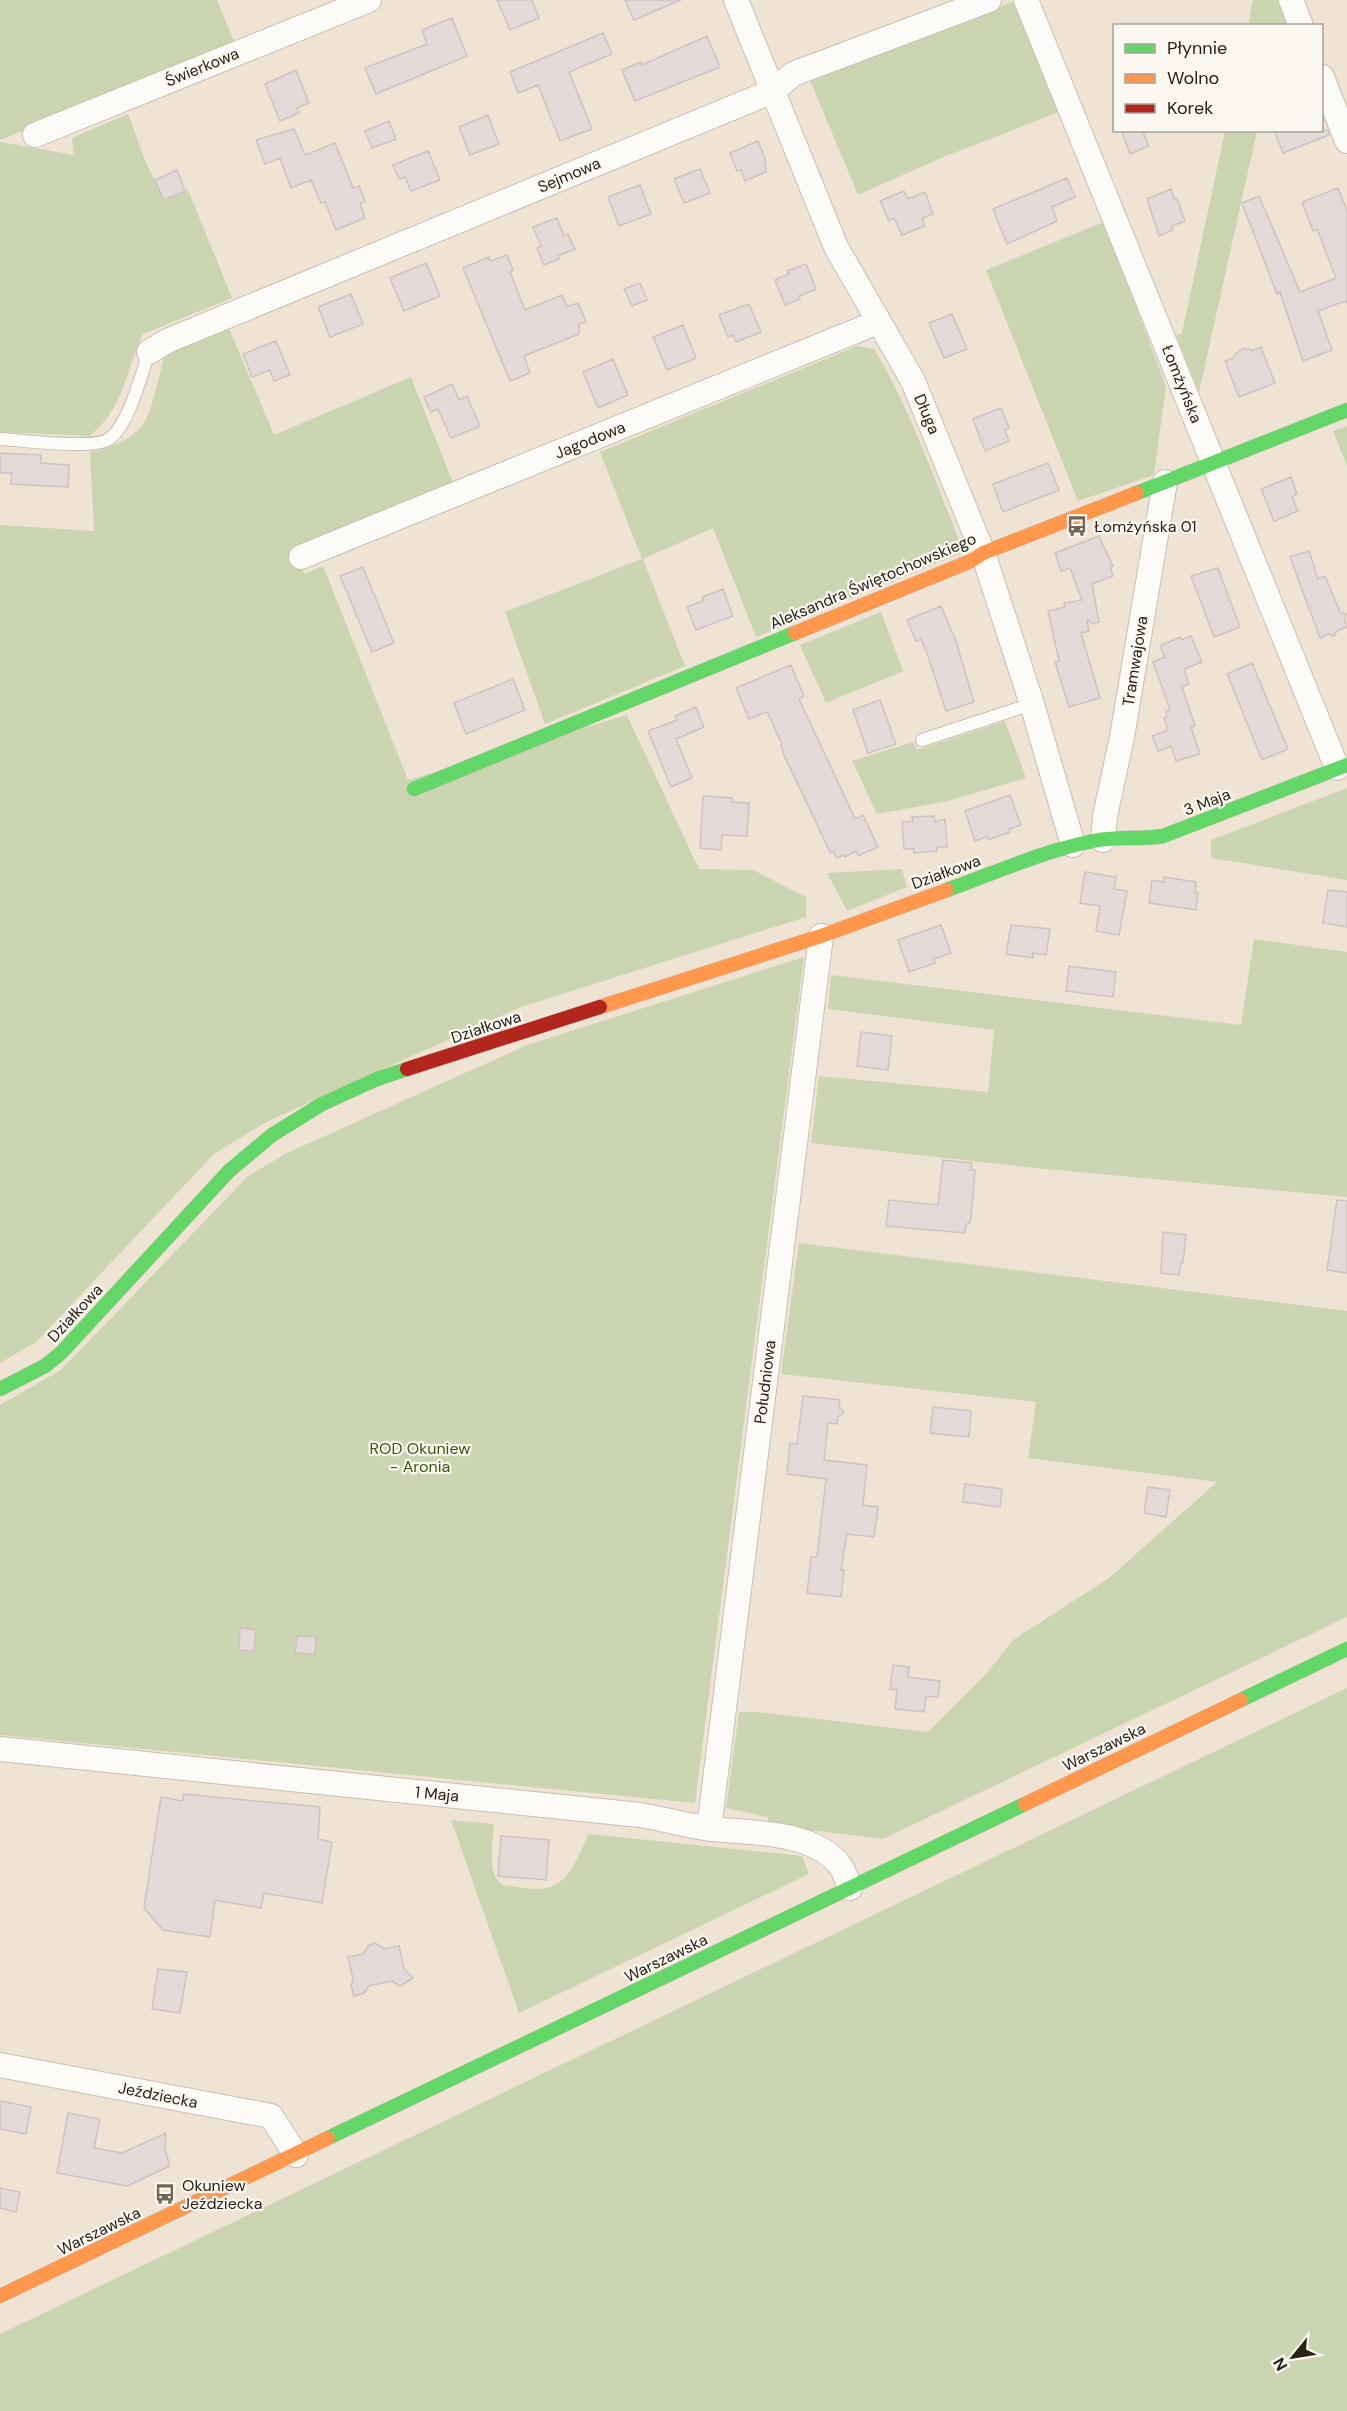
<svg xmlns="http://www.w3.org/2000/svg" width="1347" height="2411" font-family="'DM Sans',sans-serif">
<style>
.green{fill:#cbd5b1}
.building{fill:#e4dad8;stroke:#cdc3c1;stroke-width:1.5}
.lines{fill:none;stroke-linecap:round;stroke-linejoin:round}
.lane-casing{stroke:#c8bfb1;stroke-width:14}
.street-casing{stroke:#c8bfb1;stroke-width:26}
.fast-casing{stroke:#c8bfb1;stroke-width:15}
.slow-casing{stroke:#c8bfb1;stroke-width:15}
.jam-casing{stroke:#c8bfb1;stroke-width:15}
.lane{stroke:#fdfbf8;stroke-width:12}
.street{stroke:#fdfbf8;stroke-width:24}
.fast{stroke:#63d668;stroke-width:14}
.slow{stroke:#ff974d;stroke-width:14}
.jam{stroke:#b3261e;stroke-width:14}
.labels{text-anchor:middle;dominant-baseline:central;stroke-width:4.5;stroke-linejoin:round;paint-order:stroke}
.street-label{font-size:16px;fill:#2a2216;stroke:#fbf7f1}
.poi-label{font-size:16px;fill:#2a2216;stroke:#fbf7f1;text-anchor:start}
.park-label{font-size:16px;fill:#37580b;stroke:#fbf7f1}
</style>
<rect width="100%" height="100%" fill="#efe4d3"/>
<!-- green -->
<path class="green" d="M0,0H217L235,44L0,140Z
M1253,0H1278L1288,25L1248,26Z
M1015,1L1059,112L941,158L858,195L810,80Z
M128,114L145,160L164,200L188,190L232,298L143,334C126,370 123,411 89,436L0,432V142L74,155L72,138Z
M1225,131H1257L1199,392L1176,335L1182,333Z
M1104,222L1166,386L1154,475L1078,501L986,270Z
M228,326L274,435L411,377L454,485L297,551L304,574L323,566L408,780L627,715L699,869L753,870L806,897V917L521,1007L268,1121L214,1154L36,1342L0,1363V525L94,531L90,452C108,448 136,439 145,421C155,401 159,375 165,353Z
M857,346L874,349C912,412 936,484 964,552L756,637L713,528L643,559L685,666L545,724L505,612L642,559L600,452Z
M1347,426V466L1333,431Z
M881,612L903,671L826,703L800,645Z
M1005,721L1026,778L948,801L877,814L852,761L913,742L917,750Z
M1347,788V880L1211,858V840Z
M902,869L907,887L847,911L827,873Z
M1254,939L1347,952V1197L1035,1168L811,1143L819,1076L988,1092L994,1030L828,1009L831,975L1241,1025Z
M804,957L695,1803L0,1735V1405L61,1370L248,1176L287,1153L527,1045Z
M799,1243L1347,1311V1617L883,1839L768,1825V1817L726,1808L739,1712H757L928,1732L986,1674L1013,1640L1109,1578L1217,1482L1028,1458L1036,1402L781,1374Z
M1347,1688V2411H0V2334Z
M451,1820L494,1824C493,1841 486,1876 503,1885C515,1886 533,1891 546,1888C570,1884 579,1853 589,1834L802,1856L809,1874L519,2013Z"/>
<!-- building -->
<path class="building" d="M497,0H532L539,18L510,30Z
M625,0H681L634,20Z
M452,18L467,56L376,94L365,68L427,44L422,30Z
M603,33L612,54L569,72L592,129L560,141L538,85L518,93L510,72Z
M707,36L720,67L635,101L622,70L641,62L642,65Z
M296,70L309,103L297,108L299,113L280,121L265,84Z
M488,115L499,144L470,155L459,127Z
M389,121L396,139L372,148L365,131Z
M294,129L305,155L335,143L353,188L359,186L365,201L360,204L365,218L336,230L325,202L321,203L311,180L291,188L280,158L265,164L256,140Z
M1121,130H1142L1149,146L1130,154Z
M1274,130H1328L1329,135L1283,153Z
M758,141L765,159L766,172L745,181L741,170L737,171L730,153Z
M428,151L440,180L411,191L405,177L399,179L393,165Z
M700,169L710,193L684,203L674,179Z
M177,170L185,191L164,200L155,180Z
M1067,178L1075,197L1052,207L1057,221L1007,244L993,209Z
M640,185L651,214L619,226L608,197Z
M1338,188L1347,211V303L1345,301L1318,311L1332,350L1303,361L1280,292L1277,294L1242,203L1259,196L1300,292L1336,278L1317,229L1313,231L1302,202Z
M1171,189L1175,200L1177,199L1185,221L1172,226L1173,230L1159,236L1147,199Z
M904,191L908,199L925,192L933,214L922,218L925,226L902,235L894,218L889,221L880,201Z
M557,218L564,236L568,234L575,249L558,256L559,259L544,265L537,248L541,246L533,227Z
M507,255L513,270L510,272L525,310L562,295L567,307L578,303L586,322L579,324V334L524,356L530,373L510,381L463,268L489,257L490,261Z
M426,263L440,296L404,311L390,278Z
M806,264L816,289L799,296L800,299L785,305L775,280L789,274L787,271Z
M640,283L647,300L632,306L624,289Z
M351,294L363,324L330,337L318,307Z
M749,304L761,332L736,342L733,335L728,337L719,315Z
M952,314L967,349L944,358L929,323Z
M683,325L696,358L667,370L653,337Z
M276,341L290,375L274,381L270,370L252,377L243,354Z
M1261,347L1275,383L1239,397L1225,361L1234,358V355L1243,349H1251L1252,351Z
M613,359L628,395L598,408L583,372Z
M452,384L459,400L467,396L480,426L451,438L438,409L431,412L424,397Z
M1001,408L1009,428L1005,430L1009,441L985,451L973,419Z
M0,453L41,455V463L69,465L68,487L11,484L12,473H0Z
M1048,463L1059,490L1003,512L993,484Z
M1291,477L1297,494L1292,497L1298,511L1274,521L1261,489Z
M1099,536L1113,566L1110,567L1113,576L1092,584L1099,622L1091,624L1089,620L1087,621L1089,631L1081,633L1100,698L1069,707L1055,662L1059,661L1048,611L1065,607L1064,603L1082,600L1070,568L1061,571L1055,553Z
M1309,551L1318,579L1325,576L1340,612L1346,614L1344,620L1347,627L1337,631L1334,636L1329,634L1320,638L1290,557Z
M363,567L394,643L372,652L340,576Z
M1218,568L1240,627L1214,637L1191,576Z
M723,589L733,616L696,630L687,607L703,601L702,597Z
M941,606L956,641L974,702L946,711L927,653L921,639L916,641L907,620Z
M1191,636L1202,662L1184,669L1189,684L1182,687L1195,726L1191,727L1200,754L1176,761L1171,746L1158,751L1152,736L1168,730L1164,718L1167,717L1166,711L1170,710L1153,662L1165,657L1160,646L1180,637L1181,640Z
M1252,663L1288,749L1262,760L1227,674Z
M791,665L804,696L799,699L846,799L855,819L863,815L878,847L858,856L856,851L845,857L843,855L837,858L833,851L830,852L784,755L781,745L782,744L767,712L749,719L736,688Z
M513,679L525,710L466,734L454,703Z
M880,700L896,744L868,753L853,710Z
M696,707L704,727L676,739L692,778L671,787L648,731L677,720L675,716Z
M1010,795L1021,825L1009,829L1010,832L988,840L987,837L975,841L965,811Z
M703,796L732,798V802L749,803L747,836L722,835L721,850L700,848Z
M934,816L935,822L945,819L947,847H937V851L914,853V849H904L902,822L913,821L912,817Z
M1085,872L1116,877L1114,889L1127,891L1119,935L1096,931L1100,906L1080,903Z
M1164,877L1196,882L1195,893H1198L1196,910L1149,903L1152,880L1164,882Z
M1328,890L1347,892V927L1323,923Z
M941,925L951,953L934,959L935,963L909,972L898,940Z
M1011,925L1050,929L1046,955L1033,953V958L1006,954Z
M1069,966L1116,972L1113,997L1066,991Z
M861,1032L892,1036L888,1070L857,1066Z
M943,1160L972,1163L971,1170H975L971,1218L969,1224H966L965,1233L886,1226L889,1200L938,1205Z
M1337,1200L1347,1201V1273L1327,1270Z
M1163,1232L1186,1235L1183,1263H1181L1179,1275L1161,1273Z
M803,1396L840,1400L839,1407L844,1412L838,1417L837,1424L828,1423L824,1460L867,1465L863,1505L878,1507L874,1537L847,1534L841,1570H844L841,1597L807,1593L811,1557H817L826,1479L787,1474L790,1443L797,1444Z
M933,1407L971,1411L969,1437L930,1433Z
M965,1484L1002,1489L1000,1507L963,1502Z
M1148,1487L1170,1490L1166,1517L1144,1513Z
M240,1628L256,1630L254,1651L239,1650Z
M297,1636L316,1637L315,1654L295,1653Z
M893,1665L909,1667L908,1677L940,1681L938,1697L926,1696L924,1712L895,1709L897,1690L890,1689Z
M184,1794L320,1807L318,1839L332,1842L322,1903L264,1893L261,1908L215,1900L210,1937L163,1930L144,1908L161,1797L182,1801Z
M501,1836L549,1840L546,1880L498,1876Z
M375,1943L385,1949L399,1946L404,1969L413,1978L400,1986L392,1981L369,1986L364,1993L354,1996L351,1986L353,1979L348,1957L363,1954L368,1946Z
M158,1969L187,1972L180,2013L152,2009Z
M0,2101L31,2107L26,2134L0,2129Z
M68,2113L100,2119L94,2148L122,2153L166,2133L165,2149L170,2166L127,2186L57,2173Z
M0,2188L20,2192L16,2212L0,2208Z"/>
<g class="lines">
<!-- lane casing -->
<g class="lane-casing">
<path id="lane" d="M0,439C22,440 94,450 109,439C129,425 141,375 149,352
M922,740L1032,704"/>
</g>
<!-- street casing -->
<g class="street-casing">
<path id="street" d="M736,0L836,247L913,381L983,553L1032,704L1073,845
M1026,0L1337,768
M1291,0L1301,26
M1322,77L1347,141
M35,135L369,0
M149,352L167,341L773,91L793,74L989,0
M301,557L878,322
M1103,840L1105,816L1122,737L1165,482
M0,1749L640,1815C664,1819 688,1826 712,1829C751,1833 816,1831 841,1867C845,1873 847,1881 850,1888
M709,1828L821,936
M0,2065L271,2116L296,2155"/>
</g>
<!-- fast casing -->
<g class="fast-casing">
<path id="fast" d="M1137,493L1347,410
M414,789L795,633
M947,890C995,873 1043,851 1093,841C1116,836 1140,840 1163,836L1347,765
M0,1389L45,1366L61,1353L229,1171L272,1135L322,1104L377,1079L407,1069
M1241,1700L1347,1649
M328,2138L1025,1804"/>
</g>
<!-- slow casing -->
<g class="slow-casing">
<path id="slow" d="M795,633L971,561L983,553L1137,493
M600,1007L821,936L947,890
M1025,1804L1241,1700
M0,2296L328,2138"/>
</g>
<!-- jam casing -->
<g class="jam-casing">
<path id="jam" d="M407,1069L600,1007"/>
</g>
<!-- lane -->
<use href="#lane" class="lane"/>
<!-- street -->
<use href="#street" class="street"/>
<!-- fast -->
<use href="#fast" class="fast"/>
<!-- slow -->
<use href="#slow" class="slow"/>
<!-- jam -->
<use href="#jam" class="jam"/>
</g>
<!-- icons -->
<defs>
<g id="bus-bare" transform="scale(1.62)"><path d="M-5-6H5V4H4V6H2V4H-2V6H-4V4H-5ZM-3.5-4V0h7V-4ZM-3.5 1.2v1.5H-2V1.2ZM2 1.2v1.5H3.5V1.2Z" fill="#6f6658" stroke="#fbf7f1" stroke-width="2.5" paint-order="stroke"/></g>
</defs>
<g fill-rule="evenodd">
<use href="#bus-bare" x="1077" y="526"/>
<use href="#bus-bare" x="165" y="2194"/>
</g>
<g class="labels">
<!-- street labels -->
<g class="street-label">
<text transform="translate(202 67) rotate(-22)">Świerkowa</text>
<text transform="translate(569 175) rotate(-23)">Sejmowa</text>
<text transform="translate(1182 384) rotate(68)">Łomżyńska</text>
<text transform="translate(927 414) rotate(67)">Długa</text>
<text transform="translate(590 440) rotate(-22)">Jagodowa</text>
<text transform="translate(873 581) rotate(-23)">Aleksandra Świętochowskiego</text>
<text transform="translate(1135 661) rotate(-81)">Tramwajowa</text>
<text transform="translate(1207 802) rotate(-21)">3 Maja</text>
<text transform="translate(946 872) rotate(-20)">Działkowa</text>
<text transform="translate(486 1027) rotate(-18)">Działkowa</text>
<text transform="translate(75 1313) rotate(-47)">Działkowa</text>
<text transform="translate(765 1382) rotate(-83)">Południowa</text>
<text transform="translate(1104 1747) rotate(-26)">Warszawska</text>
<text transform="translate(437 1794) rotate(6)">1 Maja</text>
<text transform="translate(666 1958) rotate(-26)">Warszawska</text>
<text transform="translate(158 2095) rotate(11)">Jeździecka</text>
<text transform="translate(99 2231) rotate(-26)">Warszawska</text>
</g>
<!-- poi labels -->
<g class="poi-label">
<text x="1094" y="526">Łomżyńska 01</text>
<text x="182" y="2185">Okuniew<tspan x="182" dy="18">Jeździecka</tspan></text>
</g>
<!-- park labels -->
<g class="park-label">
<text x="420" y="1448">ROD Okuniew<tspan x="420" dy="18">- Aronia</tspan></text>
</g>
</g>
<!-- legend -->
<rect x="1113" y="24" width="210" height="108" fill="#fbf7f1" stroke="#a7a299" stroke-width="1.5"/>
<rect x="1125" y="44" width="30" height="9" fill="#63d668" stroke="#a7a299" stroke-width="1.5"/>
<text x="1167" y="54" font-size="18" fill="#2a2216">Płynnie</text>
<rect x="1125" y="74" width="30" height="9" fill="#ff974d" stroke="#a7a299" stroke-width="1.5"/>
<text x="1167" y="84" font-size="18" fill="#2a2216">Wolno</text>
<rect x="1125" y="104" width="30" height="9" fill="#b3261e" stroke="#a7a299" stroke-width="1.5"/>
<text x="1167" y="114" font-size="18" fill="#2a2216">Korek</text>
<!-- north arrow -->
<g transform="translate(1293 2357) rotate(240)" stroke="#fbf7f1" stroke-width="4.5" paint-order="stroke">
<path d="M0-4.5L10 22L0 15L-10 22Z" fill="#2a2216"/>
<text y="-9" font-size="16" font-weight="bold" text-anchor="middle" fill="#2a2216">N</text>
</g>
</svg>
